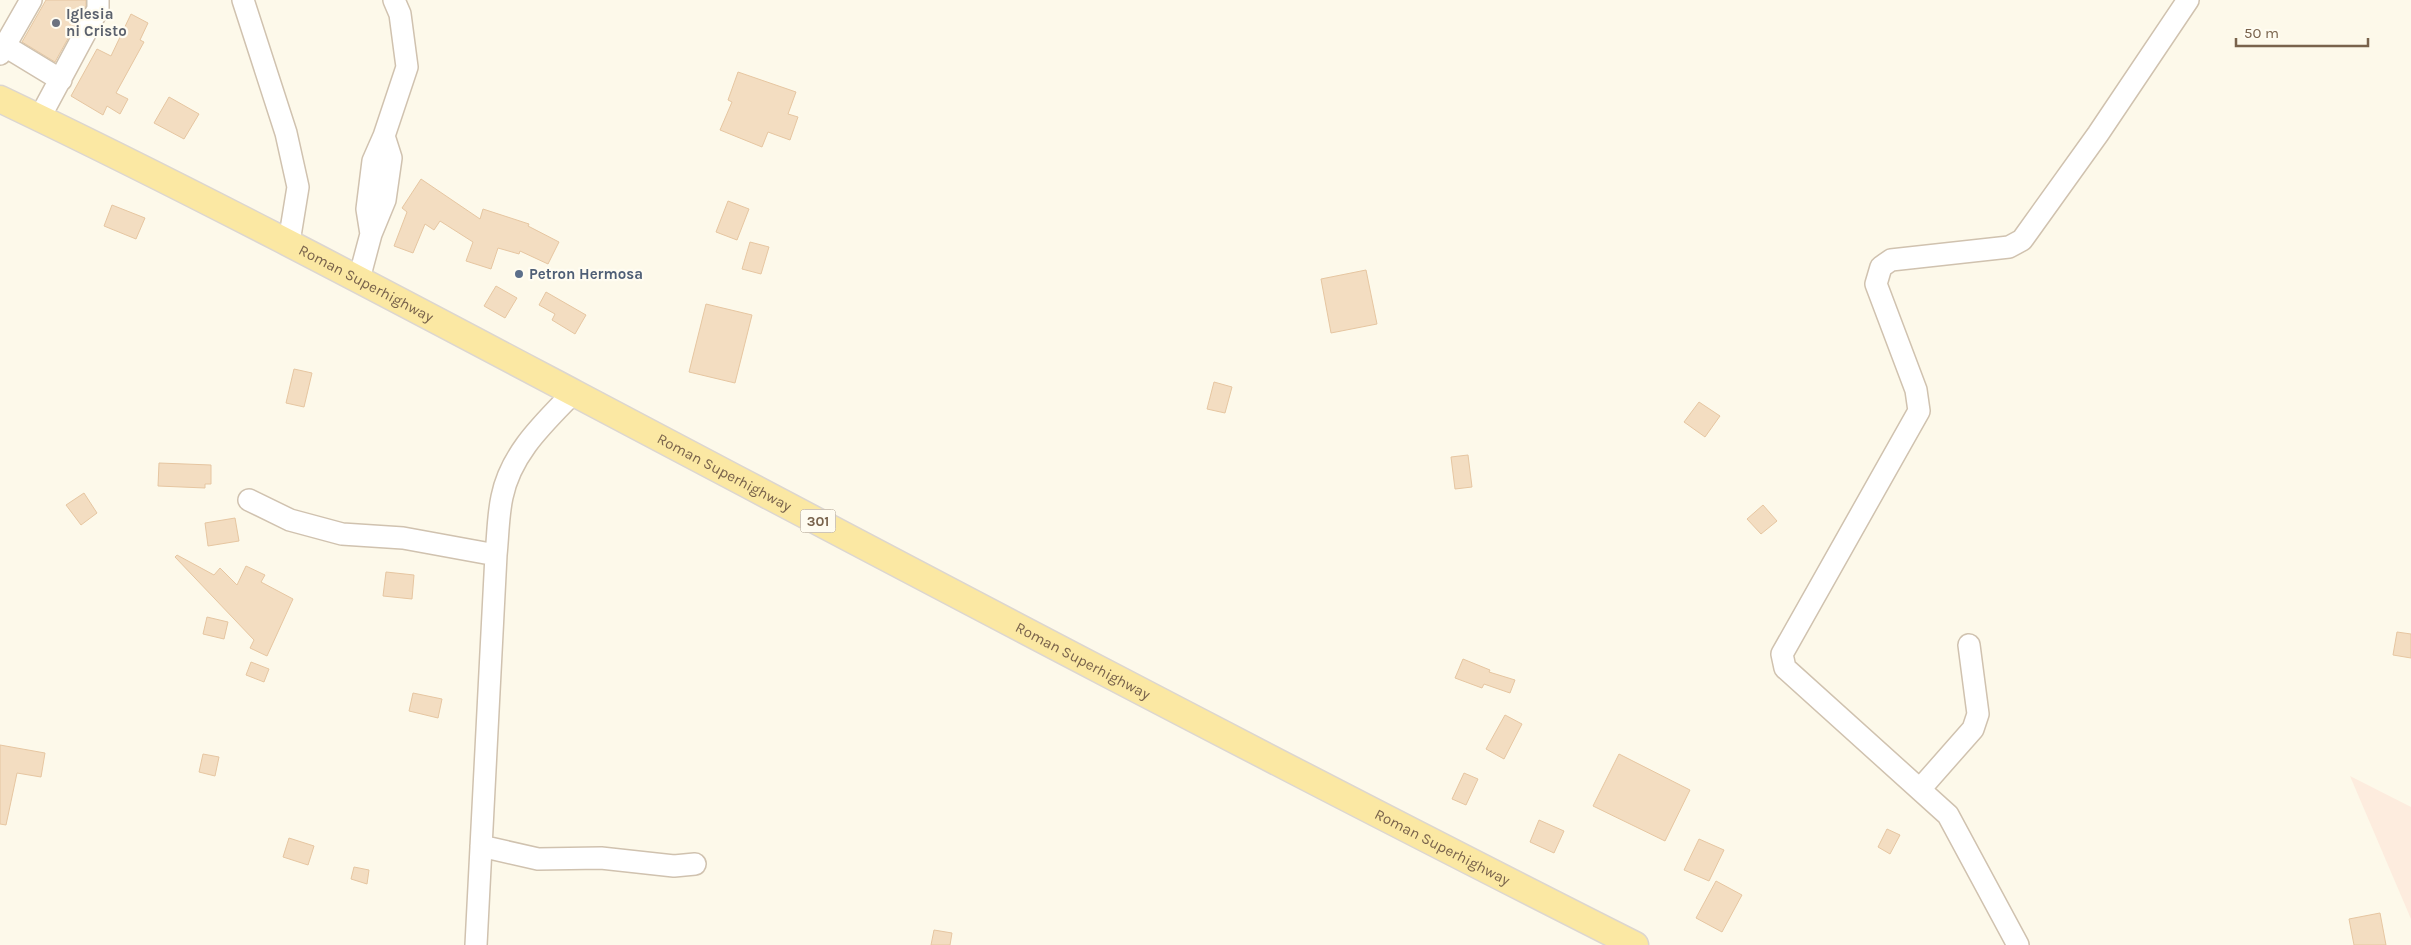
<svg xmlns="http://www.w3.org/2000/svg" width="2411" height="945" font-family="Karla,sans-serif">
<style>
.commercial{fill:#fdecde}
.building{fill:#f3ddc1;stroke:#e6c6a1}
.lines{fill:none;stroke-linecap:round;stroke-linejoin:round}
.minor-casing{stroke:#d0c2af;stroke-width:24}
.major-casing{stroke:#dcd6d0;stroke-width:29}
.minor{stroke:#fff;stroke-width:21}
.major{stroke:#fbe8a3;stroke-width:26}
.worship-dot{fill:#6b7280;stroke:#fffcf1;stroke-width:2}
.service-dot{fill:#5c6f8a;stroke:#fffcf1;stroke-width:2}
.labels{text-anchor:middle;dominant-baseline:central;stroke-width:4.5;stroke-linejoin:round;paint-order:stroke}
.shield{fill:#fffcf1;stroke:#a1917e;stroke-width:1}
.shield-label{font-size:14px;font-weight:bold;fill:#79634c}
.worship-label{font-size:15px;font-weight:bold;fill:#5b616d;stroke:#fffcf1;text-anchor:start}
.service-label{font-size:15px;font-weight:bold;fill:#4e5e75;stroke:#fffcf1;text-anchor:start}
.street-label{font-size:15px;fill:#79634c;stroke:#fffcf1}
</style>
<rect width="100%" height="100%" fill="#fdf9ea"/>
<!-- commercial -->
<path class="commercial" d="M2350,776L2411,807V919Z"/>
<!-- building -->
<path class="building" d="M46,0H86V6L55,62L22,42Z
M131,14L148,23L140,40L144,42L116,93L128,99L120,114L107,106L103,115L71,96L97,49L111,56Z
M738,72L796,92L788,114L798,117L790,140L768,132L762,147L720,130L732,102L728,100Z
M169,97L199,114L184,139L154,123Z
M421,179L480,219L483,209L529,224L528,226L559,242L548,264L520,251L519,254L498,248L491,269L466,261L473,242L440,221L434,230L425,224L413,253L394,246L407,212L402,208Z
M728,201L749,209L737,240L716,232Z
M112,205L145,218L136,239L104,226Z
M750,242L769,247L761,274L742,269Z
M1366,270L1377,324L1331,333L1321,279Z
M496,286L517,298L505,318L484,306Z
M546,292L586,315L575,334L552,320L555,314L539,305Z
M706,304L752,315L735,383L689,372Z
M294,369L312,373L304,407L286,403Z
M1214,382L1232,387L1225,413L1207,409Z
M1699,402L1720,416L1705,437L1684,422Z
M1468,455L1472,487L1455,489L1451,457Z
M159,463L211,465V484H205V488L158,486Z
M84,493L97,513L81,525L66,505Z
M1763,505L1777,521L1761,534L1747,519Z
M235,518L239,541L208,546L205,523Z
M177,555L214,575L220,568L237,585L246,566L265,575L261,582L293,599L267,656L250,648L254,640L175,557Z
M386,572L414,575L412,599L383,596Z
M207,617L228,622L224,639L203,634Z
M2397,632L2411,634V658L2393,655Z
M1463,659L1490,670L1489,672L1515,680L1510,693L1484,684L1482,688L1455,678Z
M251,662L269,669L264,682L246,675Z
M413,693L442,699L438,718L409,711Z
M1505,715L1522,724L1504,759L1486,749Z
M0,745L45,753L41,777L17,773L6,825L0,824Z
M203,754L219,757L215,776L199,772Z
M1619,754L1690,790L1665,841L1593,806Z
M1464,773L1478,779L1466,805L1452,799Z
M1539,820L1564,831L1554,853L1530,842Z
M1887,829L1900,835L1890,854L1878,847Z
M289,838L314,846L308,865L283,857Z
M1699,839L1724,850L1709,881L1684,870Z
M354,867L369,870L367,884L351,879Z
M1716,881L1742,895L1722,932L1696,918Z
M2380,913L2386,945H2354L2349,919Z
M934,930L952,933L950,945H931Z"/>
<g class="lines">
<!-- minor casing -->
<g class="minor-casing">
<path id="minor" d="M243,0L286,133L298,187L289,242
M5,46L61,80
M0,54L31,0
M40,117L98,9V0
M371,234L367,209L373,161L384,136L407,67L400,14L394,0
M359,279L371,234L385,200L391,158L384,136
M249,500L290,520L342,534L403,538L496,555
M1921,788L1973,729L1978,714L1969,645
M481,846L538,859L601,858L674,866L695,864
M476,945L496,555C498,536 498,515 502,497C511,453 544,423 573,393
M2018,945L1948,815L1785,668L1782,654L1919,411L1916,390L1876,284L1881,267L1891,260L2009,247L2022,240L2098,134L2188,0"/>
</g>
<!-- major casing -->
<g class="major-casing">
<g id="major">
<path id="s1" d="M0,99C195,192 385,293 576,394C928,580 1280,766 1635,945"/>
</g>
</g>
<!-- minor -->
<use href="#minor" class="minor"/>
<!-- major -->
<use href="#major" class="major"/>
</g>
<!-- markers -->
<circle class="worship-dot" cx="56" cy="23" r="5"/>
<circle class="service-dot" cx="519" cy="274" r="5"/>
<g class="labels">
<!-- shield labels -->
<rect class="shield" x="800.5" y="509.5" width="35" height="23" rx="4"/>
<g class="shield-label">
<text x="818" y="521">301</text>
</g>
<!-- worship labels -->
<g class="worship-label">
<text x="66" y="14">Iglesia<tspan x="66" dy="17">ni Cristo</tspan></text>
</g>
<!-- service labels -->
<g class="service-label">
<text x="529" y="274">Petron Hermosa</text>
</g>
<!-- street labels -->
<g class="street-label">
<text stroke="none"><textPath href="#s1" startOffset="410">Roman Superhighway</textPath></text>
<text stroke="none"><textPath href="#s1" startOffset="815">Roman Superhighway</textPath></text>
<text stroke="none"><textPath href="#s1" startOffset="1220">Roman Superhighway</textPath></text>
<text stroke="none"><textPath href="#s1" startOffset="1625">Roman Superhighway</textPath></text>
</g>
</g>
<!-- scale -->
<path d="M2236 38v8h132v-8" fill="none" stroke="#79634c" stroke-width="2.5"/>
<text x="2244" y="38" font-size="15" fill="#79634c" stroke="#fffcf1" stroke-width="4" paint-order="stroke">50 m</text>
</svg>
